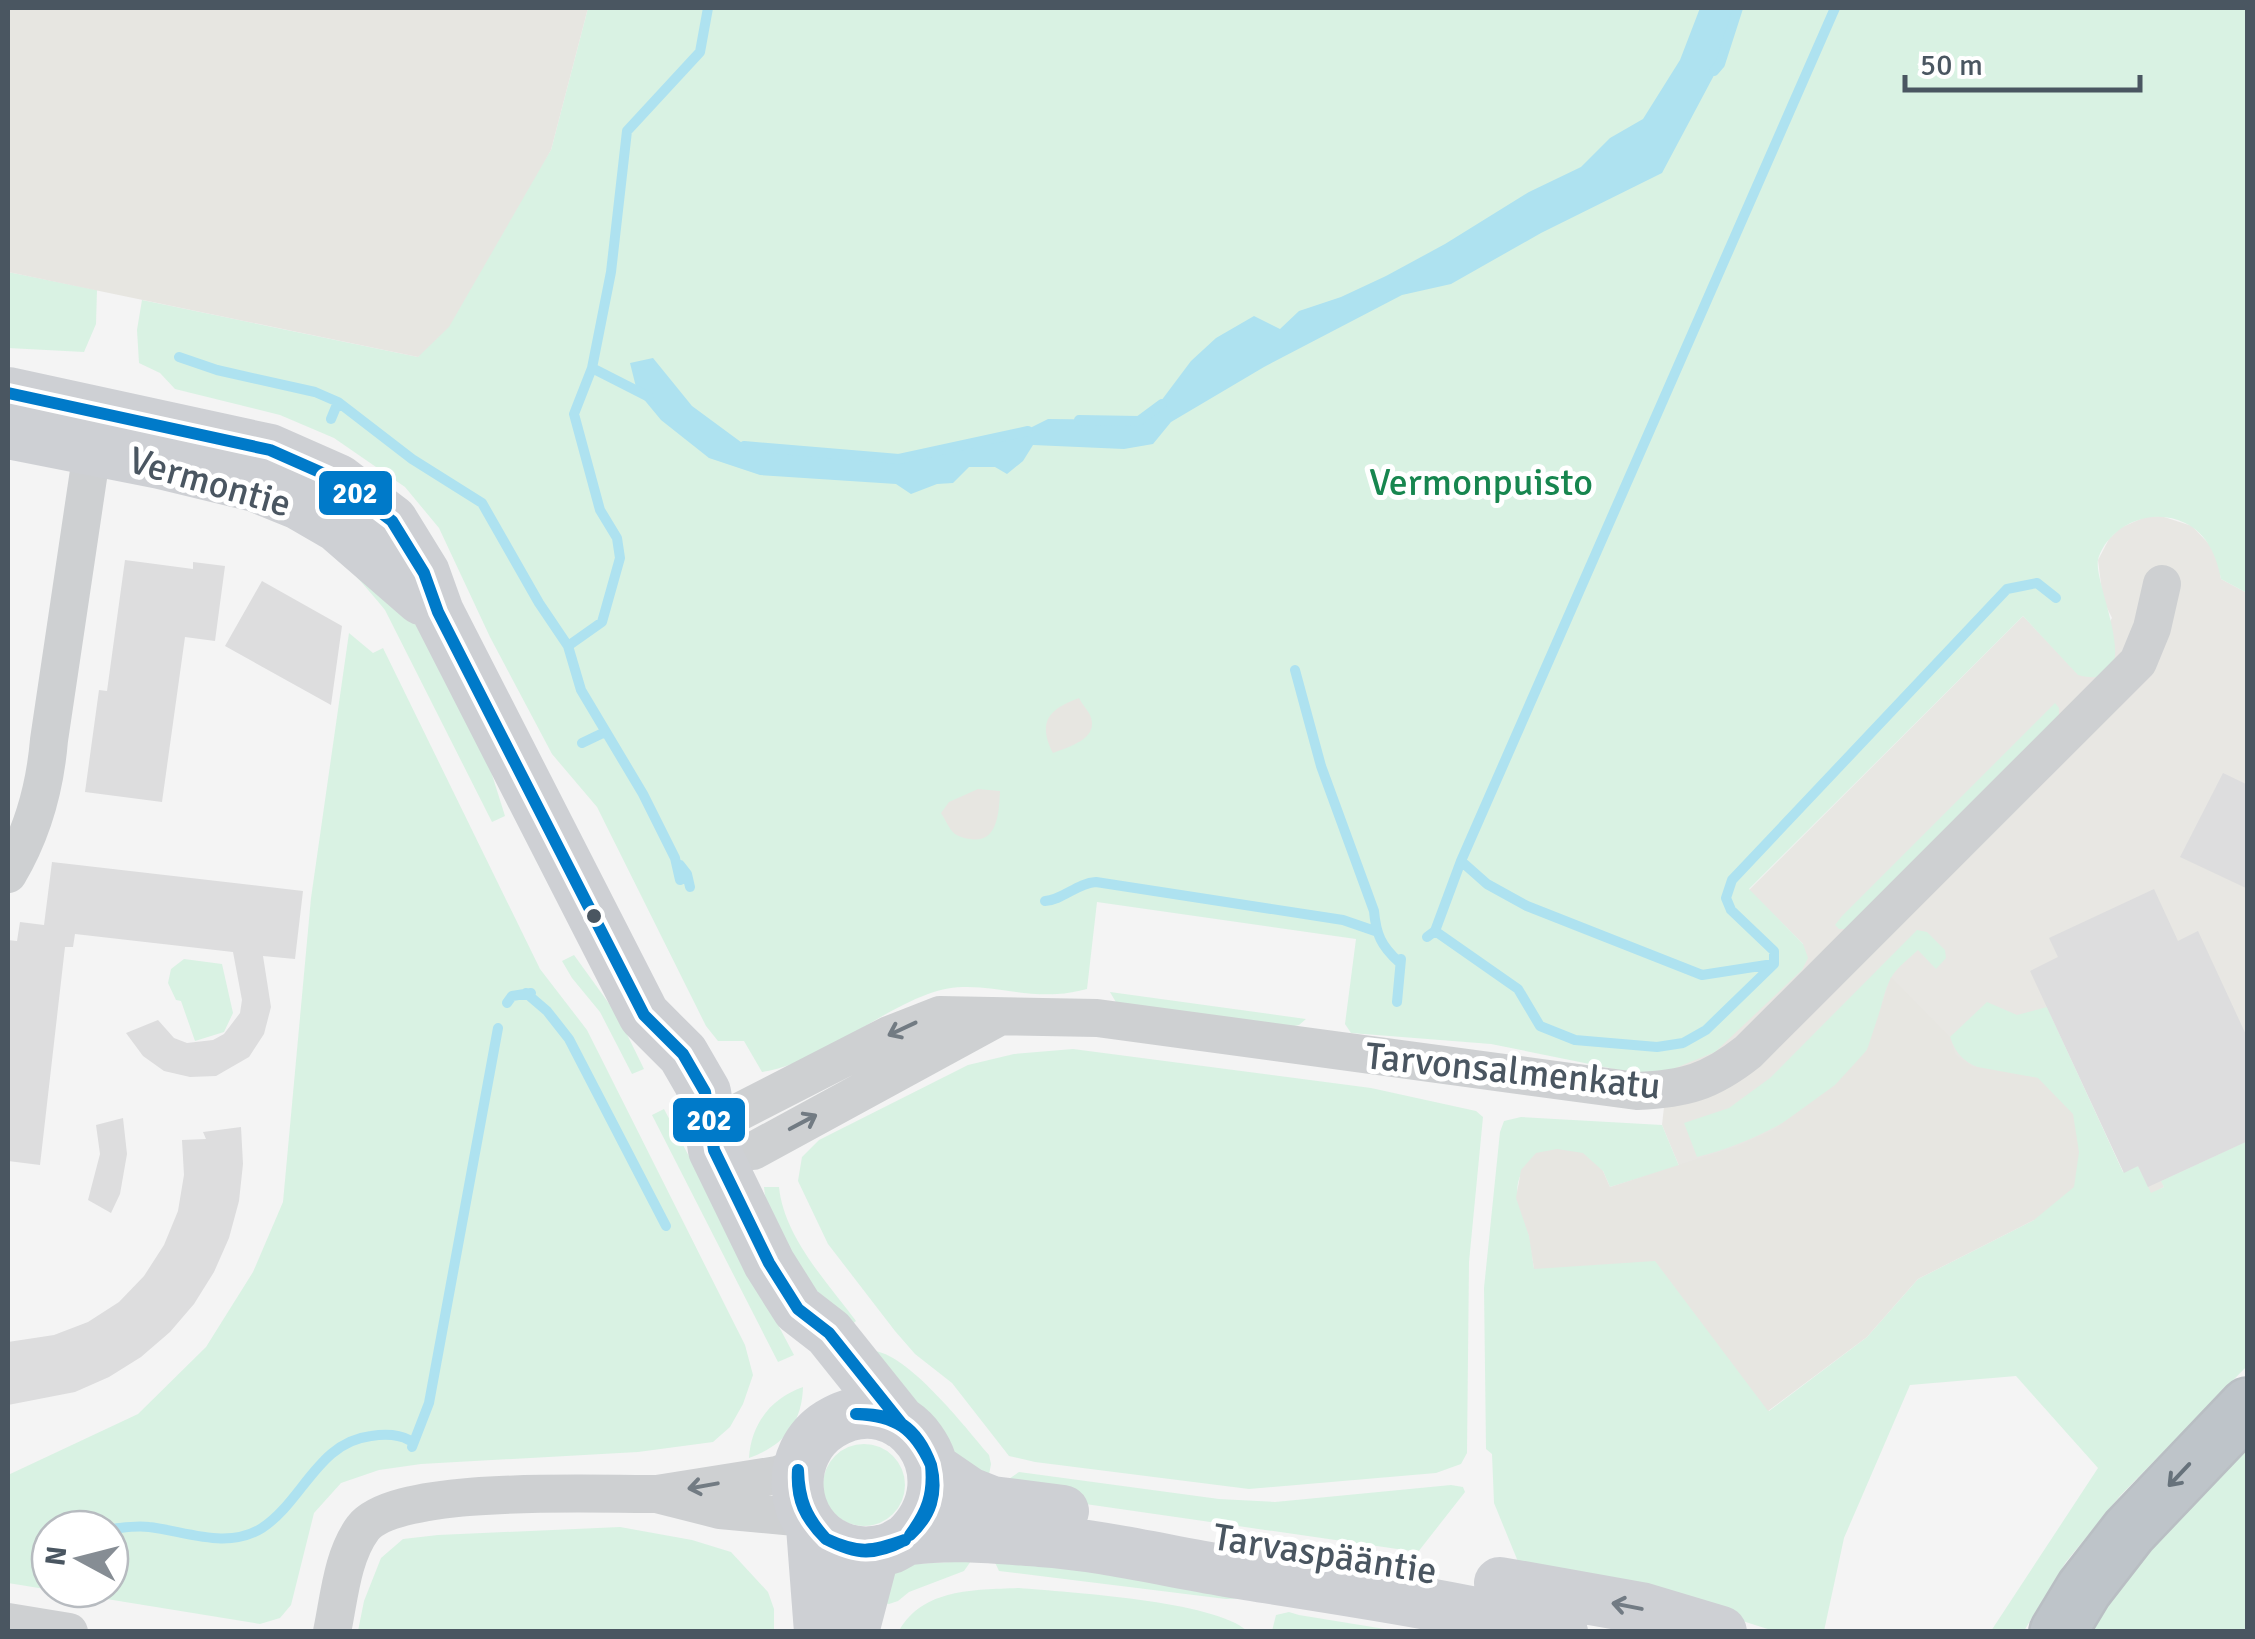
<svg xmlns="http://www.w3.org/2000/svg" width="2255" height="1639" font-family="Signika,sans-serif">
<style>
.commercial{fill:#e8e7e3}
.green{fill:#d9f2e3;fill-rule:evenodd}
.sand{fill:#e7e6e1}
.water{fill:#aee2f0}
.lines{fill:none;stroke-linecap:round;stroke-linejoin:round}
.stream{stroke:#aee2f0;stroke-width:10}
.building{fill:#ddddde}
.motorway-casing{stroke:#b9bec3;stroke-width:60}
.minor{stroke:#ced0d2;stroke-width:38}
.secondary{stroke:#ced0d4;stroke-width:52}
.motorway{stroke:#bec4c9;stroke-width:55}
.bus-1-casing{stroke:#fff;stroke-width:20}
.bus-1{stroke:#007ac9;stroke-width:12}
.oneway{stroke:#727b83}
.oneway2{stroke:#67727b}
.oneway3{stroke:#727b84}
.bus-dot{fill:#4a5661;stroke:#fff;stroke-width:4}
.labels{text-anchor:middle;dominant-baseline:central;stroke-width:10;stroke-linejoin:round;paint-order:stroke}
.street-label{font-size:38px;fill:#4a5661;stroke:#fff}
.park-label{font-size:38px;fill:#17864f;stroke:#fff}
.line-badge{stroke:#fff;stroke-width:4}
.badge-label{font-size:28px;text-anchor:middle;font-weight:bold;fill:#fff}
</style>
<rect width="100%" height="100%" fill="#f4f4f4"/>
<!-- commercial -->
<path class="commercial" d="M2161,516L2192,526L2209,544L2218,560L2221,579L2247,593V1141L2162,1181L2164,1187L2151,1194L2124,1173L2047,1007L2074,1187L1679,1166L1662,1125L1668,1071L1803,944L1749,890L2023,616L2078,674L2112,618L2103,600L2098,560L2109,539L2120,528L2145,517Z"/>
<!-- green -->
<path class="green" d="M588,8H2247V593L2221,579C2217,557 2207,533 2185,523C2169,515 2150,515 2133,522C2118,528 2102,543 2098,560C2093,586 2151,694 2078,675L2023,616L1749,889L1803,944L1808,958L1802,970L1715,1052L1668,1071L1634,1073L1491,1044L1351,1033L1345,1024L1356,939L1097,902L1087,989C1077,991 1067,994 1057,994C1012,997 972,977 928,994C871,1015 823,1062 762,1072L744,1041H718L706,1026L597,807L552,754L490,637L439,528L405,487L334,438L280,415L175,389L160,373L139,363L137,330L142,300L418,357L551,150Z
M8,272L97,290L96,324L84,352L8,348Z
M274,504L413,618L478,730L505,816L492,822L385,610C366,587 346,563 322,545C302,531 284,529 274,504Z
M349,633L373,653L383,648L540,969L587,1030L745,1345L753,1375L743,1404L730,1427L713,1442L638,1452L421,1464L379,1470L341,1483L314,1513L291,1605L280,1618L260,1624L8,1583V1475L138,1414L206,1347L253,1272L283,1202L311,898ZM50,1529H110V1589H50Z
M2055,703L2059,708V718L1845,929H1839L1835,925L1842,916Z
M1917,930L1927,932L1945,950L1946,958L1936,969L1918,950C1910,958 1896,968 1891,978C1879,1000 1880,1030 1866,1051C1829,1104 1758,1142 1697,1157L1684,1123L1729,1108L1770,1078Z
M574,955L618,1016L644,1069L632,1074L600,1012L572,978L562,961Z
M184,959L222,964L233,1013L224,1032L195,1041L181,1001L176,1000L168,983L171,969Z
M1110,992L1306,1019L1299,1025L1290,1027L1117,1004Z
M1987,1002L2017,1015L2047,1007L2123,1172L2138,1166L2151,1193L2164,1187L2161,1181L2247,1141V1366L2120,1496L2066,1562L2024,1631H1991L2098,1468L2016,1376L1910,1385L1844,1538L1824,1631H1774L1676,1600L1521,1569L1494,1503L1492,1454L1486,1449L1484,1288L1500,1132L1504,1121L1521,1117L1662,1125L1679,1166L1610,1187L1603,1171L1536,1154C1506,1185 1519,1199 1529,1235C1532,1246 1532,1258 1534,1268L1655,1260L1769,1411L1867,1337L1918,1279L2034,1220L2038,1078C2003,1072 1962,1076 1950,1037Z
M1073,1049L1371,1088L1476,1111L1483,1117L1469,1262L1467,1453L1461,1464L1436,1473L1249,1489L1035,1462L1009,1456L952,1383L915,1354L895,1331L828,1244L798,1181L802,1157L819,1140L968,1065L1014,1054Z
M664,1109L794,1355L778,1362L652,1115Z
M764,1187H779C784,1237 827,1282 856,1321L850,1326C815,1292 768,1238 764,1187Z
M872,1351C906,1351 966,1428 989,1455L991,1464L987,1486H982Z
M803,1387C802,1424 783,1446 749,1458C751,1424 771,1398 803,1387Z
M2247,1430V1631L2078,1632Z
M823 1485a41 41 0 1 1 82 0a41 41 0 1 1-82 0Z
M1019,1472L1219,1499L1275,1502L1451,1485L1463,1487L1465,1492L1418,1552L1003,1492L1006,1481Z
M620,1527L692,1540L731,1552L768,1592L774,1609V1631H358L364,1601L381,1558L403,1539L438,1535Z
M992,1556L1279,1597L1226,1599L999,1571Z
M971,1561L964,1571L909,1592L898,1601L889,1604L870,1601L894,1565Z
M1019,1588C1066,1592 1216,1601 1247,1631H899C923,1588 975,1590 1019,1588Z
M1289,1612L1299,1615L1397,1631H1272L1276,1615Z"/>
<!-- sand -->
<path class="sand" d="M8,8H588L551,150L449,327L418,357L8,272Z
M1079,698C1082,704 1086,708 1089,713C1102,738 1070,746 1053,753C1037,722 1049,709 1079,698Z
M978,789L1000,791C999,812 998,844 970,839C966,839 958,836 955,834C949,829 945,819 941,813L949,802Z
M1891,977L1950,1037L1956,1055L1972,1066L2038,1078L2073,1114L2079,1152L2074,1187L2034,1220L1918,1279L1867,1337L1768,1411L1655,1261L1534,1269L1529,1236L1516,1198L1521,1170L1536,1153L1557,1149L1583,1153L1603,1171L1610,1187L1735,1147L1773,1130L1835,1085L1867,1050Z"/>
<!-- water -->
<path class="water" d="M1700,8H1738L1720,64L1662,173L1541,233L1451,284L1402,295L1264,367L1171,422L1153,444L1124,449L1033,445L1023,461L1007,474L995,467H969L953,483L937,484L911,494L896,484L760,475L709,458L661,420L637,391L630,363L653,358L692,406L749,448L899,459L1020,433L1048,419L1139,420L1155,409L1191,361L1216,338L1254,316L1280,329L1299,311L1341,297L1386,276L1445,244L1529,192L1581,167L1610,138L1643,119L1680,60Z"/>
<g class="lines">
<!-- stream -->
<path class="stream" d="M1714,71L1720,64L1738,8
M179,357L217,370L315,392L338,402L412,459L482,503L539,603L568,646L581,690L643,794L675,858L680,880
M592,368L649,397
M331,419L338,402
M1079,420L1139,421L1162,404
M744,446L899,459L1028,431
M568,646L602,622L620,558L617,538L600,510L574,414L592,368L611,272L627,131L700,52L708,8
M1295,670L1321,766L1374,911C1376,934 1381,946 1399,962
M582,743L605,732
M1461,861L1487,884L1527,906L1702,975L1773,964
M680,865L687,874L690,887
M1045,901C1063,900 1077,883 1096,882L1343,920L1375,931
M1435,931L1518,989L1540,1026L1575,1040L1657,1047L1683,1043L1706,1030L1774,964V951L1731,910L1726,898L1732,880L2007,589L2037,583L2056,598
M1427,937L1435,931L1461,861L1835,8
M526,993L547,1011L569,1039L666,1226
M1397,1002L1401,959
M507,1003L512,996L531,993
M412,1447L429,1403L498,1028
M110,1529C122,1528 136,1525 149,1527C185,1531 227,1550 262,1528C303,1501 318,1442 371,1436C384,1434 398,1434 409,1440"/>
</g>
<!-- building -->
<path class="building" d="M125,560L193,569V562L225,566L215,641L185,637L162,802L85,792L99,690L107,691Z
M262,581L342,626L331,705L225,646Z
M2223,773L2248,785V889L2180,857Z
M52,862L303,891L295,959L263,956L271,1007L264,1034L249,1057L216,1076L190,1077L164,1071L143,1056L126,1033L158,1020L174,1038L187,1043L213,1040L224,1034L240,1013L242,1000L233,952L75,934L73,947H65L40,1165L8,1161V940L17,941L20,922L44,925Z
M2154,889L2178,941L2198,931L2248,1039V1141L2148,1187L2138,1166L2124,1173L2030,971L2058,957L2049,938Z
M123,1118L127,1154L120,1194L111,1213L88,1200L100,1154L96,1125Z
M241,1127L243,1164L239,1201L229,1238L214,1272L194,1304L170,1332L141,1357L109,1377L75,1392L8,1405V1342L54,1335L88,1322L119,1302L144,1276L164,1245L178,1211L184,1175L182,1140L206,1139L203,1132Z"/>
<g class="lines">
<!-- motorway casing -->
<g class="motorway-casing">
<path id="motorway" d="M2058,1632L2084,1589L2129,1531L2248,1406"/>
</g>
<!-- minor -->
<path class="minor" d="M8,874C33,832 45,788 49,740L96,424
M997,1018L753,1151L714,1150L733,1115L889,1035L940,1015L1097,1018L1637,1091C1685,1089 1710,1082 1748,1052L2138,662L2152,628L2162,584
M799,1467L777,1475L657,1494L720,1510L806,1518
M8,1622L69,1632
M332,1632C339,1599 342,1556 363,1528C398,1484 599,1495 657,1494"/>
<!-- secondary -->
<path class="secondary" d="M8,393L270,450L338,480L392,521L424,573L438,612L644,1015L683,1054L705,1092L714,1150L769,1263L798,1309L829,1333L901,1423
M8,433L160,463L255,486L299,504L337,526L421,599
M934,1469L969,1493L992,1502L1063,1511
M812,1527L820,1632
M907,1539C974,1475 901,1380 830,1424C783,1453 788,1526 839,1547C855,1554 875,1554 891,1548C898,1545 903,1540 911,1539C952,1533 998,1538 1040,1541C1102,1545 1165,1561 1227,1571C1339,1589 1452,1605 1562,1632
M1500,1583L1641,1608L1721,1632
M853,1632L874,1552"/>
<!-- motorway -->
<use href="#motorway" class="motorway"/>
<!-- bus-1 casing -->
<g class="bus-1-casing">
<path id="bus-1" d="M8,393L270,450L338,480L392,521L424,573L438,612L644,1015L683,1054L705,1092L714,1150L769,1263L798,1309L829,1333L901,1423
M856,1414C896,1416 914,1428 931,1465
M856,1414C896,1413 917,1427 931,1465
M798,1470C799,1500 806,1517 826,1539
M798,1470C796,1500 805,1518 826,1539
M910,1535C927,1512 934,1495 931,1465
M910,1535C931,1515 938,1494 931,1465
M826,1539C858,1554 872,1552 905,1540
M826,1539C857,1555 874,1556 905,1540"/>
</g>
<!-- bus-1 -->
<use href="#bus-1" class="bus-1"/>
</g>
<!-- one-way arrows -->
<defs><path id="oneway-shaft" d="M-6 0H5M1.5-3L5.5 0L1.5 3" fill="none" stroke-width="1.6" stroke-linecap="round" stroke-linejoin="round" transform="scale(2.5)"/></defs>
<g class="oneway">
<use href="#oneway-shaft" transform="translate(902 1029) rotate(155)"/>
<use href="#oneway-shaft" transform="translate(803 1122) rotate(-28)"/>
<use href="#oneway-shaft" transform="translate(703 1486) rotate(170)"/>
</g>
<use class="oneway2" href="#oneway-shaft" transform="translate(2179 1475) rotate(133)"/>
<use class="oneway3" href="#oneway-shaft" transform="translate(1627 1606) rotate(-169)"/>
<!-- markers -->
<circle class="bus-dot" cx="594" cy="916" r="9"/>
<g class="labels">
<!-- street labels -->
<g class="street-label">
<text transform="translate(210 482) rotate(16)">Vermontie</text>
<text transform="translate(1513 1071) rotate(6)">Tarvonsalmenkatu</text>
<text transform="translate(1325 1554) rotate(9)">Tarvaspääntie</text>
</g>
<!-- park labels -->
<g class="park-label">
<text x="1481" y="482">Vermonpuisto</text>
</g>
</g>
<g class="line-badge">
<rect x="317" y="469" width="77" height="48" rx="10" fill="#007ac9"/>
<rect x="671" y="1096" width="76" height="48" rx="10" fill="#007ac9"/>
</g>
<g class="badge-label">
<text x="355" y="503">202</text>
<text x="709" y="1130">202</text>
</g>
<!-- border -->
<rect width="2255" height="1639" fill="none" stroke="#4a5661" stroke-width="20"/>
<!-- north arrow -->
<g transform="translate(80 1559) rotate(277)"><circle r="48" fill="#ffffff" stroke="#b7bbc0" stroke-width="2.5"/>
<path d="M0-8L18 38L0 25L-18 38Z" fill="#868d94"/>
<text y="-15" font-size="28" font-weight="bold" text-anchor="middle" fill="#4a5661">N</text>
</g>
<!-- scale -->
<path d="M1905 75v15h235v-15" fill="none" stroke="#4a5661" stroke-width="5"/>
<text x="1920" y="75" font-size="30" fill="#4a5661" stroke="#ffffff" stroke-width="8" paint-order="stroke">50 m</text>
</svg>
